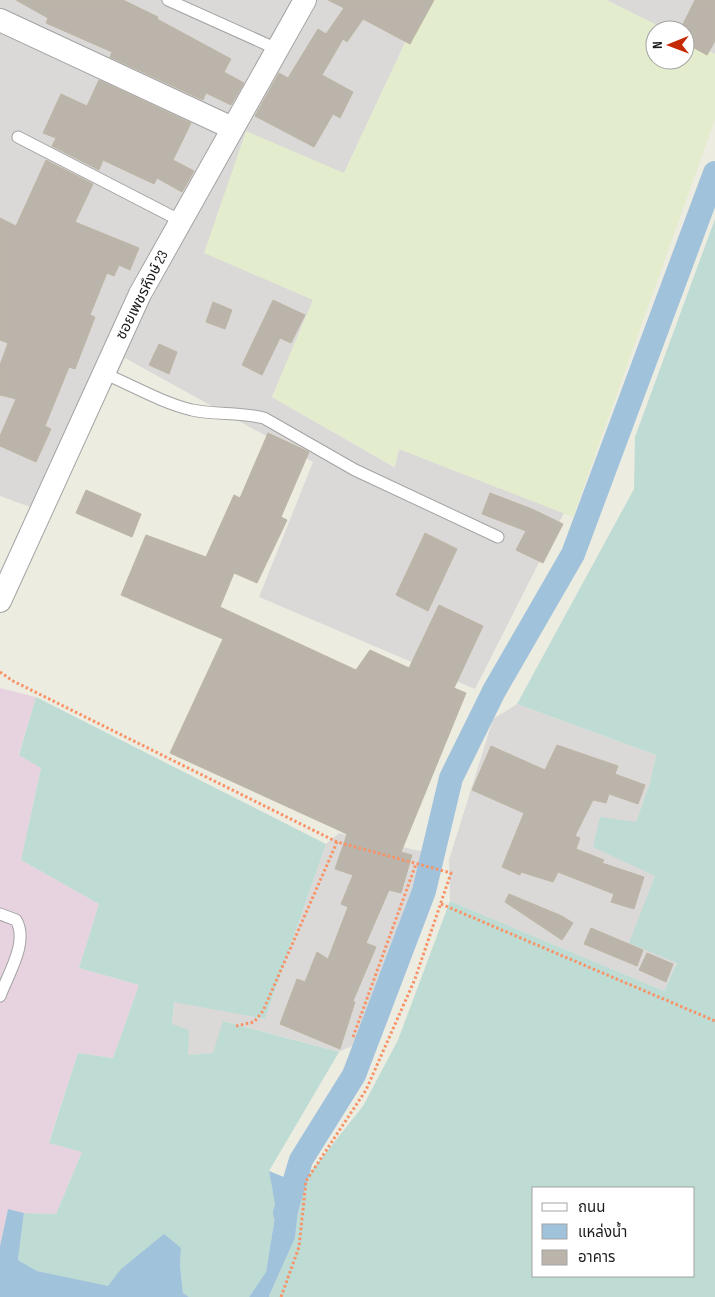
<svg xmlns="http://www.w3.org/2000/svg" width="715" height="1297" font-family="'Sofia Sans Condensed','Noto Sans Thai',sans-serif">
<style>
.residential{fill:#dad9d8}
.industrial{fill:#e6d3df}
.farmland{fill:#e3eccc}
.wetland{fill:#bedbd4;fill-rule:evenodd}
.water{fill:#a1c2db}
.lines{fill:none;stroke-linecap:round;stroke-linejoin:round}
.canal{stroke:#a1c2db;stroke-width:24}
.building{fill:#bab4ab;stroke:#beb5a4}
.service-casing{stroke:#a3a3a3;stroke-width:13}
.minor-casing{stroke:#a3a3a3;stroke-width:24}
.path{stroke:#f89367;stroke-width:3;stroke-dasharray:2.5 2.5;stroke-linecap:butt}
.service{stroke:#fff;stroke-width:11}
.minor{stroke:#fff;stroke-width:22}
.labels{text-anchor:middle;dominant-baseline:central;stroke-width:4.5;stroke-linejoin:round;paint-order:stroke}
.street-label{font-size:15px;fill:#1c1c1c;stroke:#fff}
</style>
<rect width="100%" height="100%" fill="#edece1"/>
<!-- residential -->
<path class="residential" d="M0,0H425L344,173L313,300L272,397L394,467L399,449L564,513L475,689L259,597L313,462L125,358L49,514L0,496Z
M606,0H715V54L685,39V30H667Z
M517,704L656,755L650,783L636,822L655,876L630,943L677,962L664,991L450,901L449,860L493,719Z
M339,833L425,852L356,1044L339,1052L224,1021L213,1053L188,1055L172,1024L174,1001L265,1019L326,844Z"/>
<!-- industrial -->
<path class="industrial" d="M0,688L36,697L19,754L41,768L21,860L99,904L79,968L139,985L113,1058L78,1053L49,1142L82,1152L56,1214L24,1213L8,1209L0,1246Z"/>
<!-- farmland -->
<path class="farmland" d="M425,0H606L667,30H655V60H685V39L715,54V119L573,517L399,449L395,467L272,397L313,300L204,253L246,131L344,173Z"/>
<!-- wetland -->
<path class="wetland" d="M715,219V1297H270L269,1296L295,1238L301,1184L363,1106L398,1040L450,901L664,991L677,963L629,943L655,876L593,847L600,817L636,822L650,783L656,755L517,704L634,489L635,437ZM534,1188H694V1276H534Z
M36,697L326,844L265,1019L174,1002L172,1024L189,1030L188,1055L213,1053L223,1021L339,1052L269,1171L276,1209L266,1272L249,1297H189L183,1293L180,1265L181,1248L120,1270L108,1287L37,1271L18,1260L24,1213L56,1214L82,1152L49,1143L78,1053L113,1058L139,985L79,968L99,904L21,860L41,768L19,755Z"/>
<!-- water -->
<path class="water" d="M269,1171L301,1184L295,1238L269,1296L270,1297H249L266,1272L276,1210Z
M8,1209L24,1213L18,1260L37,1271L108,1286L120,1270L164,1234L181,1248L180,1265L183,1293L189,1297H0V1246Z"/>
<g class="lines">
<!-- canal -->
<path class="canal" d="M285,1213L301,1160L354,1075L424,891L451,778L494,691L573,554L715,173"/>
</g>
<!-- building -->
<path class="building" d="M16,0H123L158,17L157,19L231,59L224,72L244,83L231,105L206,93L203,100L110,57L112,52L46,23L48,18Z
M328,0H434L410,44L363,19L347,42L343,39L322,75L353,92L340,118L333,114L314,147L255,116L279,73L288,78L318,29L326,34L344,8Z
M695,0H715V41L707,55L685,43V28L682,26Z
M99,80L191,123L173,160L194,171L182,192L157,178L154,184L103,160L99,170L52,146L56,138L43,133L61,94L87,106Z
M46,160L93,184L75,222L139,248L130,270L119,265L114,276L107,273L90,315L95,317L75,369L69,367L45,426L51,429L36,462L0,446V436L16,399L0,395V365L8,343L0,340V218L16,226Z
M273,300L305,315L291,343L280,338L262,375L242,365Z
M213,302L232,310L225,329L206,322Z
M159,344L177,352L169,374L149,365Z
M268,433L309,452L281,517L287,520L257,583L234,573L220,607L356,670L370,650L409,668L439,605L483,626L454,688L466,693L401,852L412,855L401,893L389,890L366,943L376,947L353,1001L355,1002L340,1049L280,1024L297,979L305,982L317,952L328,959L348,907L341,904L353,875L335,869L347,834L170,753L223,639L121,595L146,535L206,557L234,495L240,498Z
M86,490L141,514L132,537L76,513Z
M490,493L532,509L563,524L543,563L516,550L526,531L482,514Z
M425,533L457,549L428,611L396,595Z
M557,745L618,766L615,774L645,785L638,804L609,794L606,803L593,800L575,836L580,838L576,849L604,860L602,863L644,877L634,909L611,902L614,894L558,872L553,882L521,872L520,875L502,867L524,813L472,790L491,746L545,770Z
M509,894L562,916L573,923L562,940L505,902Z
M591,928L643,950L637,966L584,944Z
M647,953L673,964L666,982L639,970Z"/>
<g class="lines">
<!-- service casing -->
<g class="service-casing">
<path id="service" d="M168,0L277,49
M18,137L181,221
M103,373C132,385 162,403 192,410C216,415 240,412 264,418L355,470L498,537
M0,914L16,920C29,942 8,974 0,996"/>
</g>
<!-- minor casing -->
<g class="minor-casing">
<path id="minor" d="M0,20L232,128
M0,601L140,294L305,0"/>
</g>
<!-- path -->
<path class="path" d="M0,672L13,681L337,842L451,873L415,979L366,1090L306,1181L299,1247L281,1297
M441,904L715,1021
M236,1026L254,1022L263,1011L337,842
M353,1037L416,864"/>
<!-- service -->
<use href="#service" class="service"/>
<!-- minor -->
<use href="#minor" class="minor"/>
</g>
<g class="labels">
<!-- street labels -->
<g class="street-label">
<text transform="translate(142 295) rotate(-63)">ซอยเพชรหึงษ์ 23</text>
</g>
</g>
<!-- legend -->
<rect x="532" y="1187" width="162" height="90" fill="#ffffff" stroke="#a4a4a4"/>
<rect x="542" y="1203" width="25" height="8" fill="#ffffff" stroke="#a4a4a4"/>
<text x="578" y="1212" font-size="15" fill="#1c1c1c">ถนน</text>
<rect x="542" y="1224" width="25" height="15" fill="#a1c2db" stroke="#a4a4a4"/>
<text x="578" y="1237" font-size="15" fill="#1c1c1c">แหล่งน้ำ</text>
<rect x="542" y="1250" width="25" height="15" fill="#bab4ab" stroke="#a4a4a4"/>
<text x="578" y="1262" font-size="15" fill="#1c1c1c">อาคาร</text>
<!-- north arrow -->
<g transform="translate(670 45) rotate(269)"><circle r="24" fill="#ffffff" stroke="#a4a4a4"/>
<path d="M0-4L9 19L0 12L-9 19Z" fill="#c52902"/>
<text y="-8" font-size="14" font-weight="bold" text-anchor="middle" fill="#1c1c1c">N</text>
</g>
</svg>
